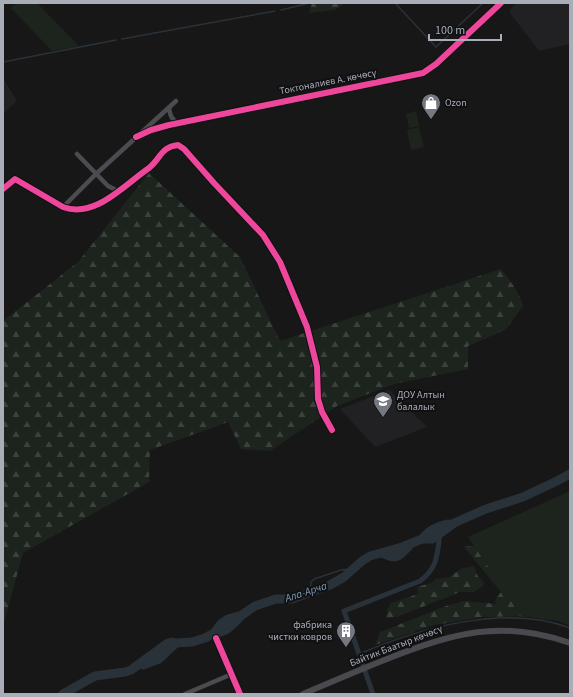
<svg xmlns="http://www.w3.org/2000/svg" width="573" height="697" font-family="'Source Sans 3',sans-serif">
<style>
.built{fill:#212123}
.forest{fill:url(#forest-firs)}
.green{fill:#1d241e}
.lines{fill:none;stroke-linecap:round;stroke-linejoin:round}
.stream{stroke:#2a3239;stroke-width:1.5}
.canal{stroke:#2a3239;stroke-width:5}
.river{stroke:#2a3239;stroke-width:9}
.street{stroke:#4b4c50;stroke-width:4.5}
.secondary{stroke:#4a4a4e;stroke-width:6}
.cycleway-casing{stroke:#111113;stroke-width:8}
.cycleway{stroke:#ed469a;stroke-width:6}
.labels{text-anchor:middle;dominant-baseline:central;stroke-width:4;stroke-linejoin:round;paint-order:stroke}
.street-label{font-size:10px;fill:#a8adb8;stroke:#111113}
.poi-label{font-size:10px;fill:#a8adb8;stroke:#111113;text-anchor:start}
.water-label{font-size:11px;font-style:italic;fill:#7f9bb3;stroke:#111113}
</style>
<defs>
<pattern id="forest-firs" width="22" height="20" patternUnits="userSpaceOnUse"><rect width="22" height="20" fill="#1d241e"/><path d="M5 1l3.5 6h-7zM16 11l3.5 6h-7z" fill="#3b413d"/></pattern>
</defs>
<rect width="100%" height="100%" fill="#171717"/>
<!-- built -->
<path class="built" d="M516,3H570V44L539,51L510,13V10Z
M3,78L17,101L3,114Z
M389,390L427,427L375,447L340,409Z"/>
<!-- forest -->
<path class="forest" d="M312,3H345L335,10L309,13Z
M149,173L240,257L280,341L501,269C510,281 519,291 523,306L505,330L468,346V369L394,384L337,406L270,451L241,449L228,422L150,450L149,482L23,553L3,626V321L78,262Z
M507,541L542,616L482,617L434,625L375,645L380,632L446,606L464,601L496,604L495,600L501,592L464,547Z
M474,566L477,575L484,583L483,586L474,592H460L397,617L386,618L388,608L391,603L418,594L417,587L431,583L436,579L450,577L460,569Z"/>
<!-- green -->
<path class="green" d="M16,3H37L79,46L52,51L11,8Z
M416,111L419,126L409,128L406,114Z
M419,127L424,147L411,150L407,130Z
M570,491V626L558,621L521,616L468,537Z"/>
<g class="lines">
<!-- stream -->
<path class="stream" d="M395,3L436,47L483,3
M281,10L306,4
M122,39L275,11
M3,62L116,40
M310,592L311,582L314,579L341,570L351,569
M359,654C420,628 506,603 570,628"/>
<!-- canal -->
<path class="canal" d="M373,694L344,611L420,581C438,568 437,554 440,534"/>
<!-- river -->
<path class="river" d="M422,539C429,530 438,526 448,524
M381,553C397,559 396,559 409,546
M214,633C226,633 233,624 241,616
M143,665L159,659L176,643
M63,694L95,676L125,672L131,670L168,643L172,642L176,643L192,642L205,638L214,633L221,624L228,619L242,615L255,606L276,599H292L330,585L344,577L362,561L370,556L402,547L422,539H432L454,523L486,509L523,497L557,481L570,474"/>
<!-- street -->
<path class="street" d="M169,107C170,115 171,120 179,123
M136,137L151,130L169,125L423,73L436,64L501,3
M77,154L108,186L118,191
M3,189L15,179L63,207C95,219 124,185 149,168C161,158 161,147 178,145L184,149L214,183L263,235L280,262L307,327L317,367L318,399L322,412L332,430
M63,207L96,174L176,101
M216,638L240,694
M185,694L232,674"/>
<!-- secondary -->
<path class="secondary" d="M303,694C331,682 359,670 387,659C451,633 502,619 570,643"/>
<!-- cycleway casing -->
<g class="cycleway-casing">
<path id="cycleway" d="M136,137L151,130L169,125L423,73L436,64L501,3
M3,189L15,179L63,207C95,219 124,185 149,168C161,158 161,147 178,145L184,149L214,183L263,235L280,262L307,327L317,367L318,399L322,412L332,430
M216,638L240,694"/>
</g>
<!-- cycleway -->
<use href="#cycleway" class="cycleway"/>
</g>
<!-- icons -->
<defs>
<g id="shop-pin" transform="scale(1)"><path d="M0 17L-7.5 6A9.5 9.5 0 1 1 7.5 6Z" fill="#757880" stroke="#111113"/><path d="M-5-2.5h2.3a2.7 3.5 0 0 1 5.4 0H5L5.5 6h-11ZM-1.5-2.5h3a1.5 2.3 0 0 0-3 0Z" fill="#fff"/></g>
<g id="school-pin" transform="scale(1)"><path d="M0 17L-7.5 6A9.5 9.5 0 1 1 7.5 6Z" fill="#757880" stroke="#111113"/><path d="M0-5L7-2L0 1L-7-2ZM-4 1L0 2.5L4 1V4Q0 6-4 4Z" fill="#fff"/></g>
<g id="building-pin" transform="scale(1)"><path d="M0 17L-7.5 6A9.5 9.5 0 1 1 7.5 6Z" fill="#757880" stroke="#111113"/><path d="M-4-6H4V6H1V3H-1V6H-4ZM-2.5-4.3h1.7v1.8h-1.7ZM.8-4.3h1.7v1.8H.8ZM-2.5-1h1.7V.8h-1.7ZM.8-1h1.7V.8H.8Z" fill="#fff"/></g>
</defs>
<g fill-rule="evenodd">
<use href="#shop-pin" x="431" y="103"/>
<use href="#school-pin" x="383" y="401"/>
<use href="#building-pin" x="346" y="631"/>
</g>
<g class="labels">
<!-- street labels -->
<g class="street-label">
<text transform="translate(328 82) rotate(-11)">Токтоналиев А. көчөсү</text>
<text transform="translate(396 646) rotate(-21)">Байтик Баатыр көчөсү</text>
</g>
<!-- poi labels -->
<g class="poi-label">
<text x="445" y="103">Ozon</text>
<text x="397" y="395">ДОУ Алтын<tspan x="397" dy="12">балалык</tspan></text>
<text x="332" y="625" text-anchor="end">фабрика<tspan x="332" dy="12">чистки ковров</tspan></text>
</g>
<!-- water labels -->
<g class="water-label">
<text transform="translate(306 592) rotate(-18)">Ала-Арча</text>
</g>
</g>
<!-- border -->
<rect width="573" height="697" fill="none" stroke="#a8adb8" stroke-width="8"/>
<!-- scale -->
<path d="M429 34v6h72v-6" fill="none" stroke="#a8adb8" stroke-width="2"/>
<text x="435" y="34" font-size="12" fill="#a8adb8" stroke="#111113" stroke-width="3" paint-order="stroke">100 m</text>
</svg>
